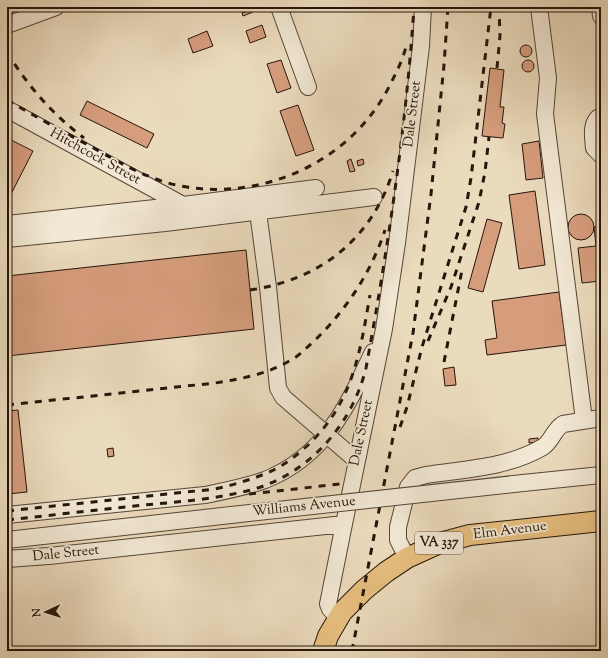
<svg xmlns="http://www.w3.org/2000/svg" width="608" height="658" font-family="'Sorts Mill Goudy',serif">
<style>
.building{fill:#d69d7d;stroke:#25150b}
.lines{fill:none;stroke-linecap:round;stroke-linejoin:round}
.minor-casing{stroke:#564638;stroke-width:18}
.major-casing{stroke:#25150b;stroke-width:22}
.minor{stroke:#f2e8d4;stroke-width:16}
.major{stroke:#e6be7e;stroke-width:20}
.rail{stroke:#25150b;stroke-width:3;stroke-dasharray:7 7;stroke-linecap:butt}
.minor-bridge-casing{stroke:#564638;stroke-width:18;stroke-linecap:butt}
.minor-bridge{stroke:#f2e8d4;stroke-width:16}
.labels{text-anchor:middle;dominant-baseline:central;stroke-width:3.5;stroke-linejoin:round;paint-order:stroke}
.shield{fill:#f2e8d4;stroke:#625447;stroke-width:1}
.shield-label{font-size:13px;font-weight:bold;fill:#25150b}
.street-label{font-size:14px;fill:#25150b;stroke:#f2e8d4}
</style>
<rect width="100%" height="100%" fill="#ebdbbd"/>
<filter id="stains"><feTurbulence type="fractalNoise" baseFrequency=".005" numOctaves="4"/><feColorMatrix values="0 0 0 0 .2 0 0 0 0 .09 0 0 0 0 .02 0 0 0 .5 -.17"/></filter>
<radialGradient id="worn" r=".72"><stop offset=".6" stop-color="#630" stop-opacity="0"/><stop offset="1" stop-color="#630" stop-opacity=".3"/></radialGradient>
<!-- building -->
<path class="building" d="M251,10L253,12L243,16L242,13Z
M262,25L266,37L250,43L246,31Z
M207,31L213,46L193,53L188,39Z
M520 51a6 6 0 1 1 12 0a6 6 0 1 1-12 0Z
M522 66a6 6 0 1 1 12 0a6 6 0 1 1-12 0Z
M281,60L291,88L277,93L267,64Z
M490,68L504,70L500,107H504L502,123L505,124L503,138L482,136Z
M87,101L154,134L147,148L80,115Z
M298,105L314,150L296,156L280,111Z
M7,138L33,151L7,202Z
M539,141L543,178L526,180L522,144Z
M351,159L355,171L350,172L347,161Z
M363,159L364,164L358,166L357,161Z
M535,191L545,265L519,269L509,195Z
M568 227a13 13 0 1 1 26 0a13 13 0 1 1-26 0Z
M487,219L502,223L483,292L468,288Z
M601,226V281L582,283L578,248L596,246L594,227Z
M246,250L254,329L7,356V276Z
M559,292L566,345L487,355L485,340L497,338L492,301Z
M454,367L456,385L445,386L443,369Z
M18,410L27,492L7,494V411Z
M538,438V442L529,443V439Z
M113,448L114,456L108,457L107,449Z"/>
<g class="lines">
<!-- minor casing -->
<g class="minor-casing">
<path id="minor" d="M279,7L308,87
M539,7L548,78L545,114L584,420
M600,7L601,16
M7,25L56,7
M7,109L183,205
M601,116C590,121 593,138 594,148L601,155
M258,212L268,287L278,388L283,397L357,461
M7,224L183,205L316,188
M7,239L165,223L374,197
M523,483L601,475
M7,515L205,495C225,491 246,487 265,480C325,456 347,407 373,352
M7,540L231,515
M407,558L398,540V527L408,487L415,478L426,475C465,469 507,468 543,447C552,441 554,429 563,424L601,418
M7,559L49,556L344,524L384,329L397,243L421,46L423,7
M339,618L330,609L328,604L344,524"/>
</g>
<!-- major casing -->
<g class="major-casing">
<path id="major" d="M323,651L328,636L342,612L364,590L386,572L407,558L440,543L470,535L601,521"/>
</g>
<!-- minor -->
<use href="#minor" class="minor"/>
<!-- major -->
<use href="#major" class="major"/>
<!-- rail -->
<path class="rail" d="M7,13L25,7
M7,52C27,85 53,115 84,138
M497,68L500,36L499,7
M7,100C35,116 63,132 92,147C116,161 141,175 168,183C233,201 308,180 355,133C369,119 380,104 389,87C396,73 404,58 407,42
M250,290C320,280 372,239 393,171
M428,341L451,287L479,202L485,172L489,137
M444,362L462,270
M7,405L215,383C241,379 268,374 291,360C299,356 305,349 312,343C345,312 371,273 385,230
M400,427L407,407L422,347L466,207L471,178L491,7
M249,494L340,484
M7,511L215,489C233,485 250,480 267,473C282,467 296,456 307,446C353,403 360,353 370,295
M7,520C52,515 98,510 143,505C179,502 216,499 251,490C309,474 352,425 366,368C388,248 406,128 414,7
M352,651L413,333L431,194L444,65L448,7"/>
<!-- minor-bridge casing -->
<g class="minor-bridge-casing">
<path id="minor-bridge" d="M231,515L523,483"/>
</g>
<!-- minor-bridge -->
<use href="#minor-bridge" class="minor-bridge"/>
</g>
<g class="labels">
<!-- shield labels -->
<rect class="shield" x="415" y="532" width="48" height="22" rx="3"/>
<g class="shield-label">
<text x="439" y="543">VA 337</text>
</g>
<!-- street labels -->
<g class="street-label">
<text transform="translate(413 114) rotate(-83)">Dale Street</text>
<text transform="translate(95 157) rotate(29)">Hitchcock Street</text>
<text transform="translate(362 433) rotate(-78)">Dale Street</text>
<text transform="translate(304 507) rotate(-6)">Williams Avenue</text>
<text transform="translate(510 531) rotate(-7)">Elm Avenue</text>
<text transform="translate(66 554) rotate(-6)">Dale Street</text>
</g>
</g>
<!-- margin -->
<rect width="608" height="658" fill="none" stroke="#ebdbbd" stroke-width="24"/>
<rect x="8" y="8" width="592" height="642" fill="none" stroke="#25150b" stroke-width="2"/>
<rect x="12" y="12" width="584" height="634" fill="none" stroke="#25150b"/>
<!-- north arrow -->
<g transform="translate(46 612) rotate(266)" stroke="#f2e8d4" stroke-width="3" paint-order="stroke">
<path d="M0-3L7 15L0 10L-7 15Z" fill="#25150b"/>
<text y="-6" font-size="11" font-weight="bold" text-anchor="middle" fill="#25150b">N</text>
</g>
<rect width="100%" height="100%" filter="url(#stains)"/>
<rect width="100%" height="100%" fill="url(#worn)"/>
</svg>
